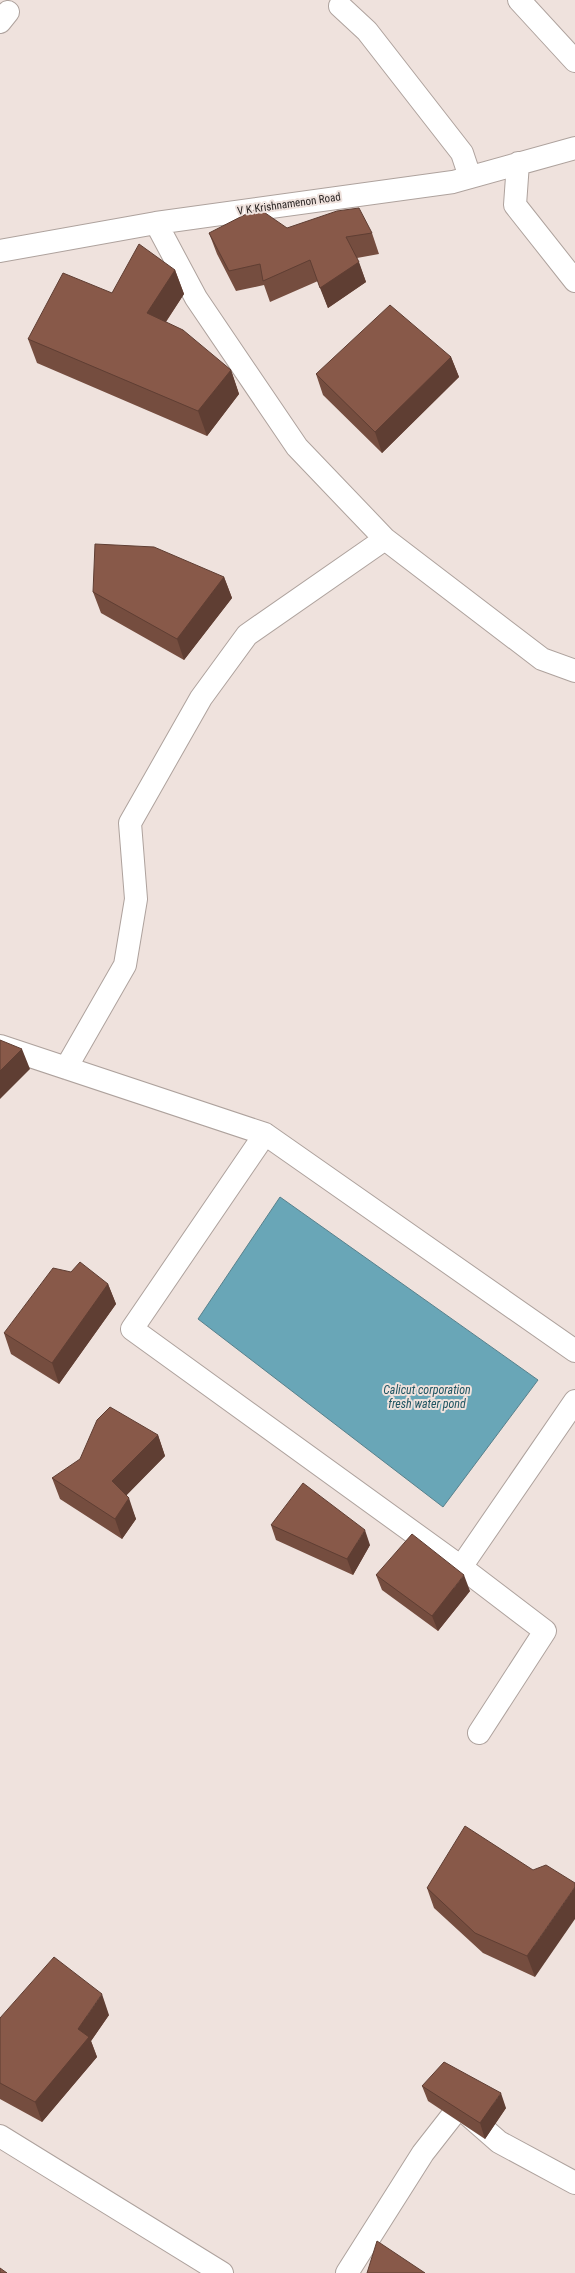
<svg xmlns="http://www.w3.org/2000/svg" width="575" height="2273" font-family="'Roboto Condensed',sans-serif">
<style>
.water{fill:#69a6b7;stroke:#57808c}
.lines{fill:none;stroke-linecap:round;stroke-linejoin:round}
.minor-casing{stroke:#aea29d;stroke-width:24}
.minor{stroke:#fff;stroke-width:22}
.wall{fill:#754d3f}
.shaded-wall{fill:#5f3e33}
.building{fill:#885949;stroke:#5f3e33}
.labels{text-anchor:middle;dominant-baseline:central;stroke-width:4;stroke-linejoin:round;paint-order:stroke}
.street-label{font-size:11px;fill:#2d2827;stroke:#efe2dd}
.water-label{font-size:12px;font-style:italic;fill:#205562;stroke:#efe2dd}
</style>
<rect width="100%" height="100%" fill="#efe2dd"/>
<!-- water -->
<path class="water" d="M280,1197L538,1380L443,1507L198,1319Z"/>
<g class="lines">
<!-- minor casing -->
<g class="minor-casing">
<path id="minor" d="M519,0L575,61
M340,6L367,31L462,153L470,177
M0,22L8,12
M518,163L515,205L575,281
M0,251L156,223L453,182L575,148
M385,539L542,659L575,671
M0,1046L265,1134L575,1351
M66,1068L125,965L136,899L130,823L201,698L247,635L385,539L297,447L196,298L156,223
M265,1134L132,1329L461,1567
M479,1733L545,1631L461,1567L575,1401
M0,2136L222,2273
M347,2273L423,2153L459,2107L499,2142L575,2183"/>
</g>
<!-- minor -->
<use href="#minor" class="minor"/>
</g>
<!-- wall -->
<path class="wall" d="M287,228L372,233L379,254L357,258L366,282L328,308L318,281L270,302L264,285L236,291L217,254L209,233Z
M175,270L184,294L166,322L231,370L239,394L207,436L37,363L28,339Z
M451,357L459,377L382,453L323,395L316,374Z
M224,577L232,598L184,660L101,613L93,592Z
M108,1284L116,1304L59,1384L11,1354L4,1333Z
M158,1435L165,1456L126,1495L136,1519L122,1539L60,1499L52,1478Z
M271,1525L370,1545L353,1575L276,1540Z
M376,1575L470,1591L438,1631L382,1590Z
M533,1870L535,1977L483,1953L434,1908L427,1888Z
M109,2015L91,2041L97,2057L42,2122L0,2099V2018Z
M422,2086L506,2108L485,2139L428,2101Z"/>
<!-- shaded-wall -->
<path class="shaded-wall" d="M359,262L366,282L328,308L320,288Z
M175,270L184,294L155,338L147,313Z
M451,357L459,377L382,453L375,432Z
M231,370L239,394L207,436L198,411Z
M224,577L232,598L184,660L177,639Z
M22,1049L30,1069L0,1099V1071Z
M108,1284L116,1304L59,1384L52,1363Z
M158,1435L165,1456L120,1502L112,1481Z
M129,1498L136,1519L122,1539L115,1519Z
M365,1530L370,1545L353,1575L347,1559Z
M464,1575L470,1591L438,1631L432,1616Z
M575,1887V1919L535,1977L527,1956Z
M102,1994L109,2015L91,2041L97,2057L42,2122L35,2102L78,2029Z
M501,2093L506,2108L485,2139L480,2123Z"/>
<!-- building -->
<path class="building" d="M258,208L287,228L337,211L359,208L372,233L346,237L359,262L320,288L310,260L263,281L260,264L229,271L209,233Z
M139,244L175,270L147,313L183,330L231,370L198,411L28,339L63,273L112,293Z
M390,305L451,357L375,432L316,374Z
M95,544L154,547L224,577L177,639L93,592Z
M0,1040L22,1049L0,1071Z
M80,1262L108,1284L52,1363L4,1333L53,1268L71,1272Z
M110,1407L158,1435L112,1481L129,1498L115,1519L52,1478L80,1459L97,1420Z
M303,1483L365,1530L347,1559L271,1525Z
M412,1534L464,1575L432,1616L376,1575Z
M465,1826L533,1870L546,1865L575,1883V1887L527,1956L475,1933L427,1888Z
M54,1957L102,1994L78,2029L89,2037L35,2102L0,2083V2018Z
M444,2062L501,2093L480,2123L422,2086Z
M377,2241L425,2273H367Z
M0,2268L7,2273H0Z"/>
<g class="labels">
<!-- street labels -->
<g class="street-label">
<text transform="translate(289 204) rotate(-8)">V K Krishnamenon Road</text>
</g>
<!-- water labels -->
<g class="water-label">
<text x="427" y="1390">Calicut corporation<tspan x="427" dy="14">fresh water pond</tspan></text>
</g>
</g>
</svg>
